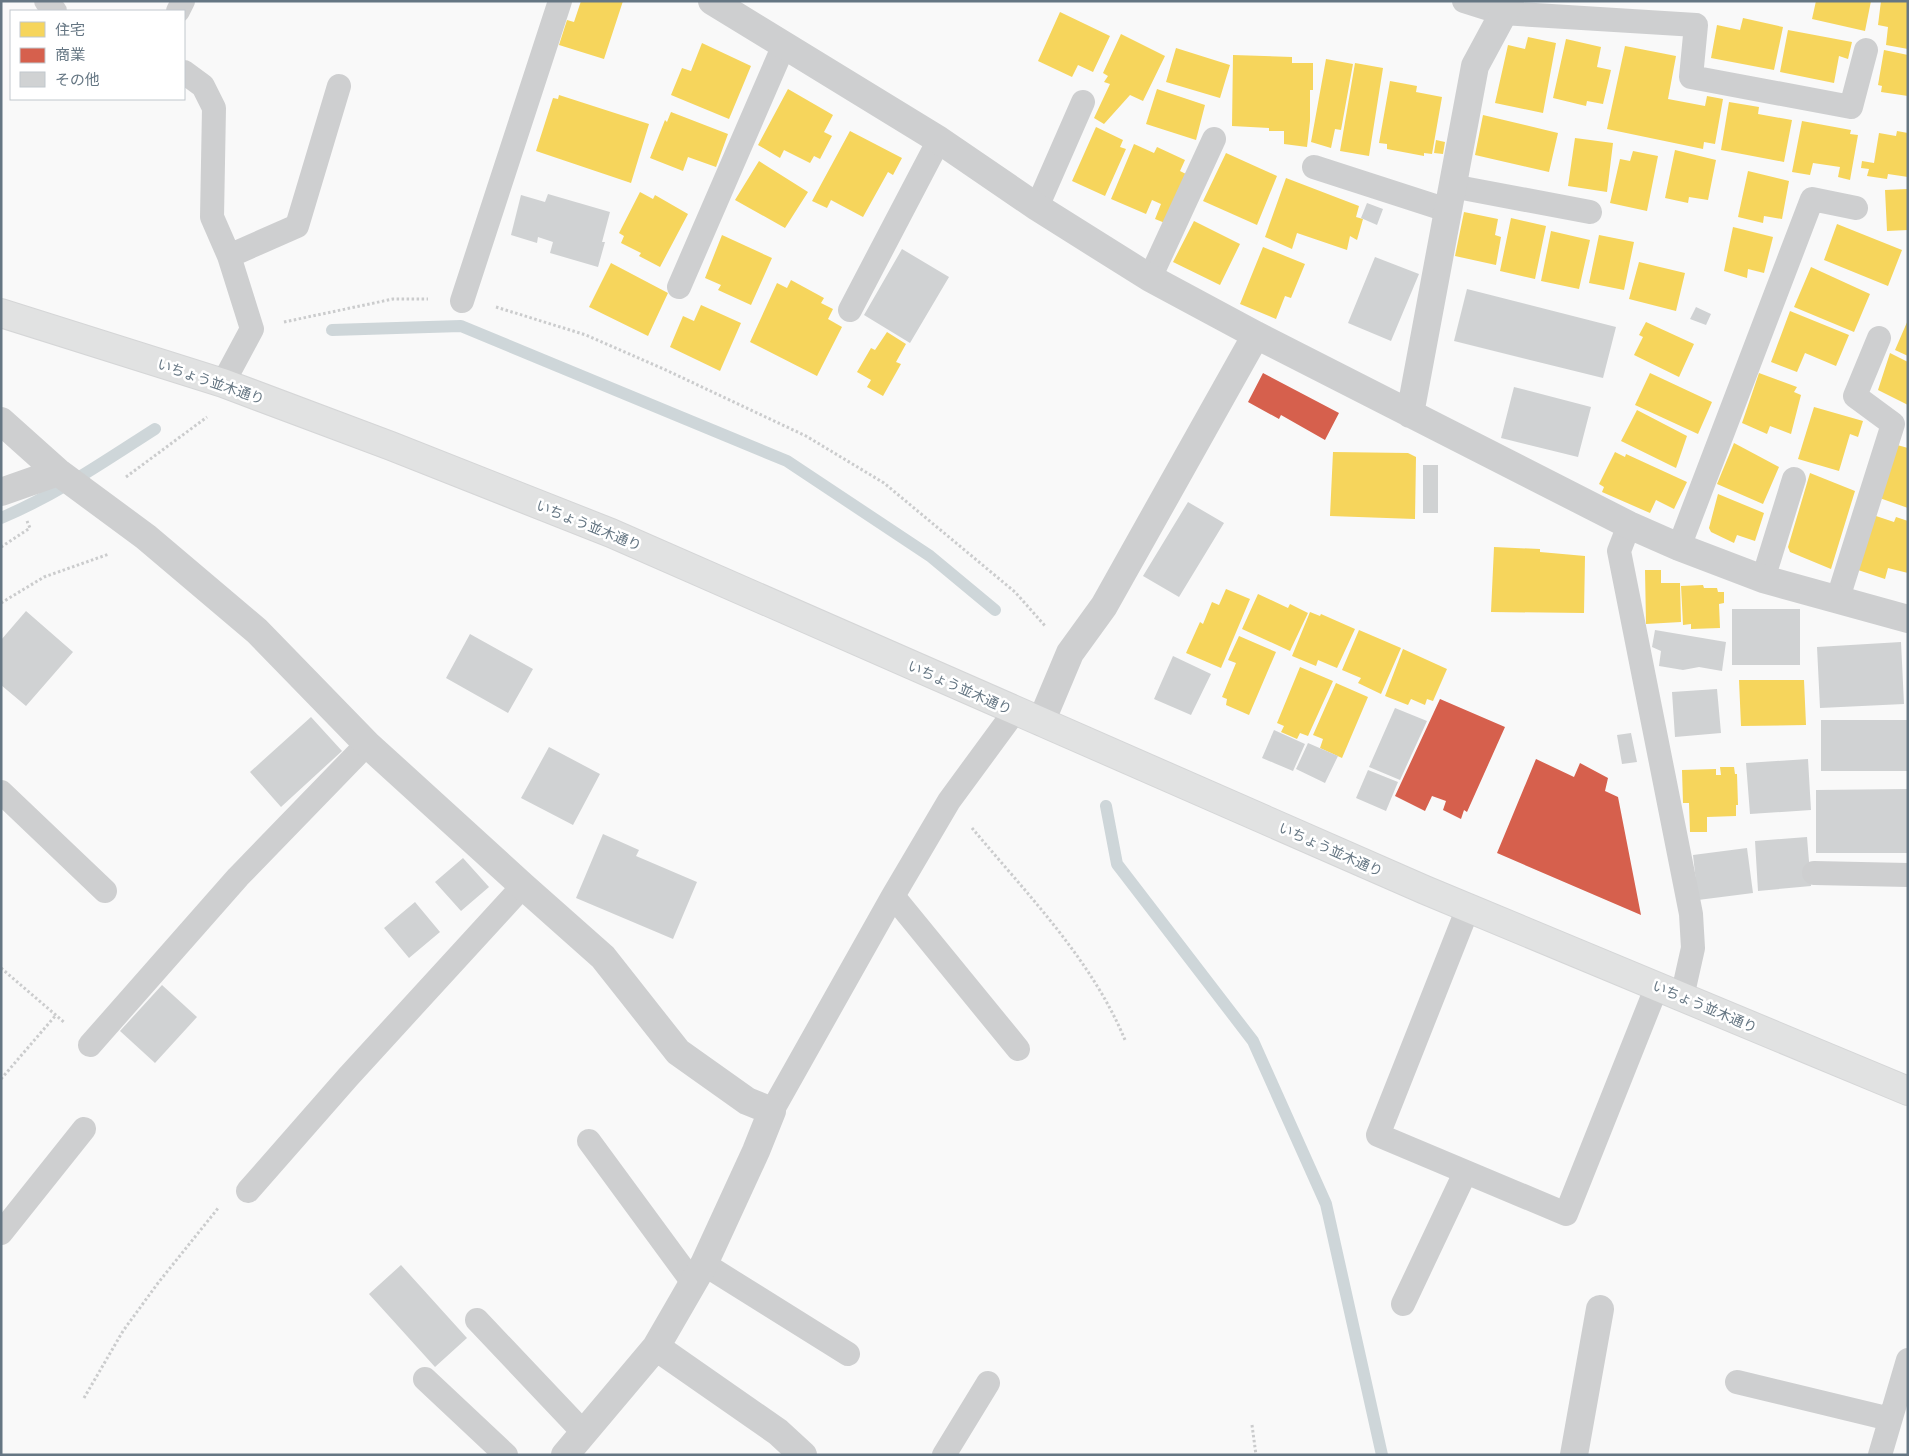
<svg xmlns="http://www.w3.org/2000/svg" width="1909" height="1456" font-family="Commissioner,'Noto Sans JP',sans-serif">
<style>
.homes{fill:#f6d55c}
.shops{fill:#d6604d}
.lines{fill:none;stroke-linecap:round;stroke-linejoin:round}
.stream{stroke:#ced6d9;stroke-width:12}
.building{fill:#d0d2d3}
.secondary-casing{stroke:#d5d6d7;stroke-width:30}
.path{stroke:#cbcccd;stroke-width:3;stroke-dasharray:2.5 2.5;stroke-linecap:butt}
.lane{stroke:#cecfd0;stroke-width:24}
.street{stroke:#cecfd0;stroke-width:28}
.secondary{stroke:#e1e2e2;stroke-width:28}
.labels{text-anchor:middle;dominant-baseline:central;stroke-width:5;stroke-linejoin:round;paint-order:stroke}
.street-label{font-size:14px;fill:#657683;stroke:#fff}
</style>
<rect width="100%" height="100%" fill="#f9f9f9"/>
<!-- homes -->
<path class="homes" d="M581,1H623L604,59L559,45L567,20L574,22Z
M1816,1H1871L1865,31L1812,19Z
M1881,1H1908V49L1886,45L1888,27L1878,25Z
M1060,12L1110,36L1093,72L1078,65L1072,77L1038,61Z
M1743,18L1783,27L1774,70L1711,58L1717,25L1740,30Z
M1788,30L1852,42L1848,59L1839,56L1834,83L1780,72Z
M1121,34L1165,56L1143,101L1130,95L1104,124L1094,118L1110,84L1104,82L1108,76L1103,73Z
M1528,37L1556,43L1543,113L1495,103L1508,45L1525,49Z
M1566,39L1601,47L1597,67L1611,70L1603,104L1587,101L1586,106L1553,98Z
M702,43L751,66L729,119L671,95L682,68L691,71Z
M1625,46L1676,56L1668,99L1705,106L1707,96L1723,99L1715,144L1704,142L1703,149L1607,129Z
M1176,48L1230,65L1220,98L1166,82Z
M1884,50L1908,55V96L1881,92L1882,86L1878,85Z
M1233,55L1292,57V63H1313V90H1310V121L1307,147L1284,144V131H1269V128L1232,126Z
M1326,59L1353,64L1341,130L1335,129L1331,148L1311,142Z
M1355,63L1383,68L1369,156L1340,151Z
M1390,81L1417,86L1416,92L1442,97L1432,154L1424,153V156L1387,149V144L1379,143Z
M788,89L833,115L824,132L832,136L820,159L814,156L810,163L784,150L780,158L758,145Z
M1157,89L1205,105L1196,140L1146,124Z
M559,95L649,124L631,183L536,151L553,98L558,99Z
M1729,102L1759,107L1758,114L1792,120L1784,162L1721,150Z
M671,112L728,134L716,167L688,157L683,171L650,158L665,120L667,122Z
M1483,115L1558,133L1549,172L1475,155Z
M1802,121L1851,130L1850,134L1858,135L1850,180L1838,177L1840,167L1813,163L1810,175L1792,172Z
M1096,127L1123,140L1120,147L1126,149L1105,196L1072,181Z
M850,131L902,158L893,175L888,172L863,217L831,200L827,208L812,201Z
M1897,131L1908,133V177L1888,174L1887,179L1867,176L1869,169L1861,168L1862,161L1874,163L1879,133L1896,136Z
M1575,138L1613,143L1607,192L1568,186Z
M1436,140L1445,142L1443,154L1434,153Z
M1134,144L1154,153L1157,147L1185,160L1180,171L1186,174L1165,223L1155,219L1161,204L1152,200L1146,214L1111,199Z
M1675,150L1716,160L1708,200L1689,197L1688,203L1665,198Z
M1633,151L1658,156L1647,211L1610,203L1620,159L1630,161Z
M1226,153L1277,176L1257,225L1203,201Z
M759,161L808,192L785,228L735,200Z
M1748,171L1789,181L1782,219L1764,216L1763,223L1738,217Z
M1286,178L1359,206L1356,217L1363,219L1357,240L1350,236L1347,250L1297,233L1292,249L1265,237Z
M1908,189V230L1887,231L1885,190Z
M640,192L653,199L655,195L688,214L660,267L639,256L641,253L621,243L624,236L619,233Z
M1464,212L1498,219L1495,235L1501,237L1496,265L1455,256Z
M1511,218L1546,226L1535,279L1500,271Z
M1194,221L1240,244L1220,285L1173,262Z
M1837,224L1902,250L1888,286L1824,260Z
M1733,227L1773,237L1764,273L1748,269L1747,278L1724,271Z
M1551,231L1590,240L1579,289L1541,281Z
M722,235L772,258L751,305L718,290L721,285L705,278Z
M1599,235L1634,242L1624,290L1589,283Z
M1263,247L1305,264L1291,298L1285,296L1276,319L1240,304Z
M1639,262L1685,273L1676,311L1629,299Z
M611,263L668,293L648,336L589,307Z
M1811,267L1870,294L1854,332L1794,307Z
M791,280L824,298L821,303L833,309L828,319L842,327L817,376L750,342L777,283L787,288Z
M701,305L741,323L720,371L670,347L683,316L694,321Z
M1790,311L1849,335L1836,366L1805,353L1797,372L1771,362Z
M1908,320V356L1895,350Z
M1646,322L1694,344L1679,377L1634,355L1643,337L1639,335Z
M887,332L906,344L896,362L901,364L883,396L867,387L871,380L857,372L871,348L875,350Z
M1890,353L1908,362V405L1878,390Z
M1650,373L1712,402L1698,434L1635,405Z
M1759,373L1797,387L1794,392L1801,395L1791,434L1770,426L1767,434L1742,423Z
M1814,407L1863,421L1858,437L1850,434L1839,471L1798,459Z
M1637,410L1687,436L1676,468L1621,441Z
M1734,443L1779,467L1763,504L1717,484Z
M1890,443L1908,448V508L1871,495Z
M1333,452L1408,453L1416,457L1415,519L1330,516Z
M1615,452L1625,457L1626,454L1687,482L1674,509L1656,500L1650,513L1602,492L1604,487L1599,484Z
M1810,473L1855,491L1831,569L1790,552L1788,547Z
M1718,494L1764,513L1755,541L1737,535L1734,543L1711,532L1709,528Z
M1870,514L1894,522L1896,517L1908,521V573L1888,568L1885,579L1855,569Z
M1494,547L1540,549V552L1585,556L1584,613L1491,612Z
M1645,570H1661V583H1680L1681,622L1646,624Z
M1703,585L1704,588H1717L1718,592H1724V603L1719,604L1720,628L1691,629V624L1683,625L1681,586Z
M1226,589L1250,599L1221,668L1186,653L1200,622L1203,624L1212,602L1219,605Z
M1258,594L1288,608L1290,604L1308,613L1290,651L1242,629Z
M1310,612L1320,616L1321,614L1355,629L1337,668L1318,660L1316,666L1292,656Z
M1359,630L1401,648L1381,694L1358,683L1361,678L1342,670Z
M1239,636L1276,652L1249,715L1226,705L1227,699L1222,697L1236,663L1228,660Z
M1403,649L1447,669L1433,701L1427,699L1425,705L1411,699L1408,705L1385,696Z
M1300,667L1333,681L1308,736L1300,733L1297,739L1281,732L1284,726L1277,723Z
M1739,680H1804L1806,725L1741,726Z
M1336,683L1368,697L1342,758L1320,748L1323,739L1313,735Z
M1720,767H1734L1735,774H1737L1738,805H1736V816L1707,817V832H1690L1689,803H1683L1682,770L1716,769V775H1721Z"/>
<!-- shops -->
<path class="shops" d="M1263,373L1339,413L1325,440L1281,415L1279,419L1248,402Z
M1440,699L1505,727L1467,812L1464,810L1461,819L1443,810L1446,801L1432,796L1425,811L1395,796Z
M1536,759L1574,777L1580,763L1608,778L1605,791L1618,797L1641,915L1497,853Z"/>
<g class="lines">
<!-- stream -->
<path class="stream" d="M332,330L461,326L787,461L930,556L995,610
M1,518C56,495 105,461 155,429
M1106,806L1117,864L1253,1041L1326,1204L1382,1455"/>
</g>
<!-- building -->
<path class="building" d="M548,194L610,212L602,242H605L598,267L550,253L553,242L538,237L537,243L511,235L521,195L545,202Z
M1367,203L1383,209L1377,225L1361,218Z
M902,249L949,277L910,343L864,315Z
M1375,257L1419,274L1391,341L1348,323Z
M1467,289L1616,327L1603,378L1454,341Z
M1696,307L1711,314L1706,325L1690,319Z
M1514,387L1591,407L1578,457L1501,438Z
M1423,465H1438V513H1423Z
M1188,502L1224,523L1179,597L1143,576Z
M1732,609H1800V665H1732Z
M26,611L73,652L26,706L1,685V640Z
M1655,630L1726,642L1722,671L1699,667L1683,670L1659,666L1661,651L1652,647Z
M470,634L533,669L508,713L446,678Z
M1901,642L1904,704L1820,708L1817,647Z
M1173,656L1211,674L1191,715L1154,699Z
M1717,689L1721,733L1675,737L1672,692Z
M1395,708L1427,721L1400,780L1369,767Z
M311,717L342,751L281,807L250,772Z
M1821,720H1908V771H1821Z
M1274,730L1305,744L1293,771L1262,758Z
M1631,733L1637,762L1622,764L1617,735Z
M1308,743L1338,756L1325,783L1296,769Z
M549,747L600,774L573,825L521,798Z
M1808,759L1811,810L1750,814L1746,763Z
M1368,770L1398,782L1386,811L1356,798Z
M1908,789V853H1816V790Z
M603,834L639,850L636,856L697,882L673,939L576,898Z
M1807,837L1811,886L1758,891L1755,841Z
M1747,848L1753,893L1698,900L1693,855Z
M463,858L489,887L461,911L435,882Z
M415,902L440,932L409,958L384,928Z
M162,985L197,1017L155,1063L120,1031Z
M401,1265L467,1338L435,1367L369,1294Z"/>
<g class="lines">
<!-- secondary casing -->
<g class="secondary-casing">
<path id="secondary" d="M1,313L223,383L391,446L611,533L1425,890L1908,1091"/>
</g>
<!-- path -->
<path class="path" d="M496,307L586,335L668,371L806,436L884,483L1015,592L1046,627
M284,322L393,299H428
M126,477L207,417
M1,547L30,528L27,521
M1,603L44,577L109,554
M972,828C1027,894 1092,960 1125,1040
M1,968L65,1023
M1,1079L56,1015
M84,1398L123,1331L158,1283L219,1207
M1252,1425L1256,1455"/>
<!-- lane -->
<path class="lane" d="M46,1L55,11
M1464,1L1502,13L1696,25L1691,77L1851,107L1866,50
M178,11L183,1
M184,72L203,86L214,108L212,217L229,256L252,329L223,383
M1314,167L1447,210
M1452,186L1590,212
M1037,207L1083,102
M229,256L297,226L339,86
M1150,278L1214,139
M679,287L784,45
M462,301L560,1
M850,310L939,140
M1629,525L1619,551L1691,914L1693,948L1682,997
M1679,547L1812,199L1856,208
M1763,579L1794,479
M1838,598L1893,424L1855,396L1879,338
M1,792L105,891
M1814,873L1908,875
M893,896L1018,1049
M1468,908L1378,1135L1566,1214L1657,986
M90,1045L238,877L367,744
M772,1111L893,896L949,801L1015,711
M589,1141L694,1284
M248,1191L348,1077L523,886
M1,1233L84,1129
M704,1264L848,1354
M1403,1304L1465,1173
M477,1320L584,1433
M425,1379L506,1455
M1737,1382L1890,1419
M944,1455L988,1383
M1880,1455L1908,1360"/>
<!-- street -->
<path class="street" d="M712,1L939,140L1037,207L1150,278L1256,335L1629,525L1679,547L1763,579L1908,619
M1410,414L1475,66L1510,1
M1,421L58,472L146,537L257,631L367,744L523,886L603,957L678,1052L747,1101L772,1111L756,1151L704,1264L656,1347L565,1455
M1,492L58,472
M1041,722L1070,653L1104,606L1256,335
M656,1347L778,1432L803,1455
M1574,1455L1600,1309"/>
<!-- secondary -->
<use href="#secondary" class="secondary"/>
</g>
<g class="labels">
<!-- street labels -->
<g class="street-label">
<text transform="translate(211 381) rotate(19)">いちょう並木通り</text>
<text transform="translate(589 525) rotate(22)">いちょう並木通り</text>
<text transform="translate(960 687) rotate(24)">いちょう並木通り</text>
<text transform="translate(1331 849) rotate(24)">いちょう並木通り</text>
<text transform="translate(1705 1006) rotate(23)">いちょう並木通り</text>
</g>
</g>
<!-- border -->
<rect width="1909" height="1456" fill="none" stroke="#657683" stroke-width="5"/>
<!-- legend -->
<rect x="10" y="10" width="175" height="90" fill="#ffffff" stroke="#c1c8cd"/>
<rect x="20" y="22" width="25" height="15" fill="#f6d55c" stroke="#c1c8cd"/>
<text x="55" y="35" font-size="15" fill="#657683">住宅</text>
<rect x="20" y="48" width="25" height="15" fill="#d6604d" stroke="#c1c8cd"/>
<text x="55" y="60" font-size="15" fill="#657683">商業</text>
<rect x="20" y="72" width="25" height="15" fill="#d0d2d3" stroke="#c1c8cd"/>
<text x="55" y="85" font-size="15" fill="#657683">その他</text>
</svg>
